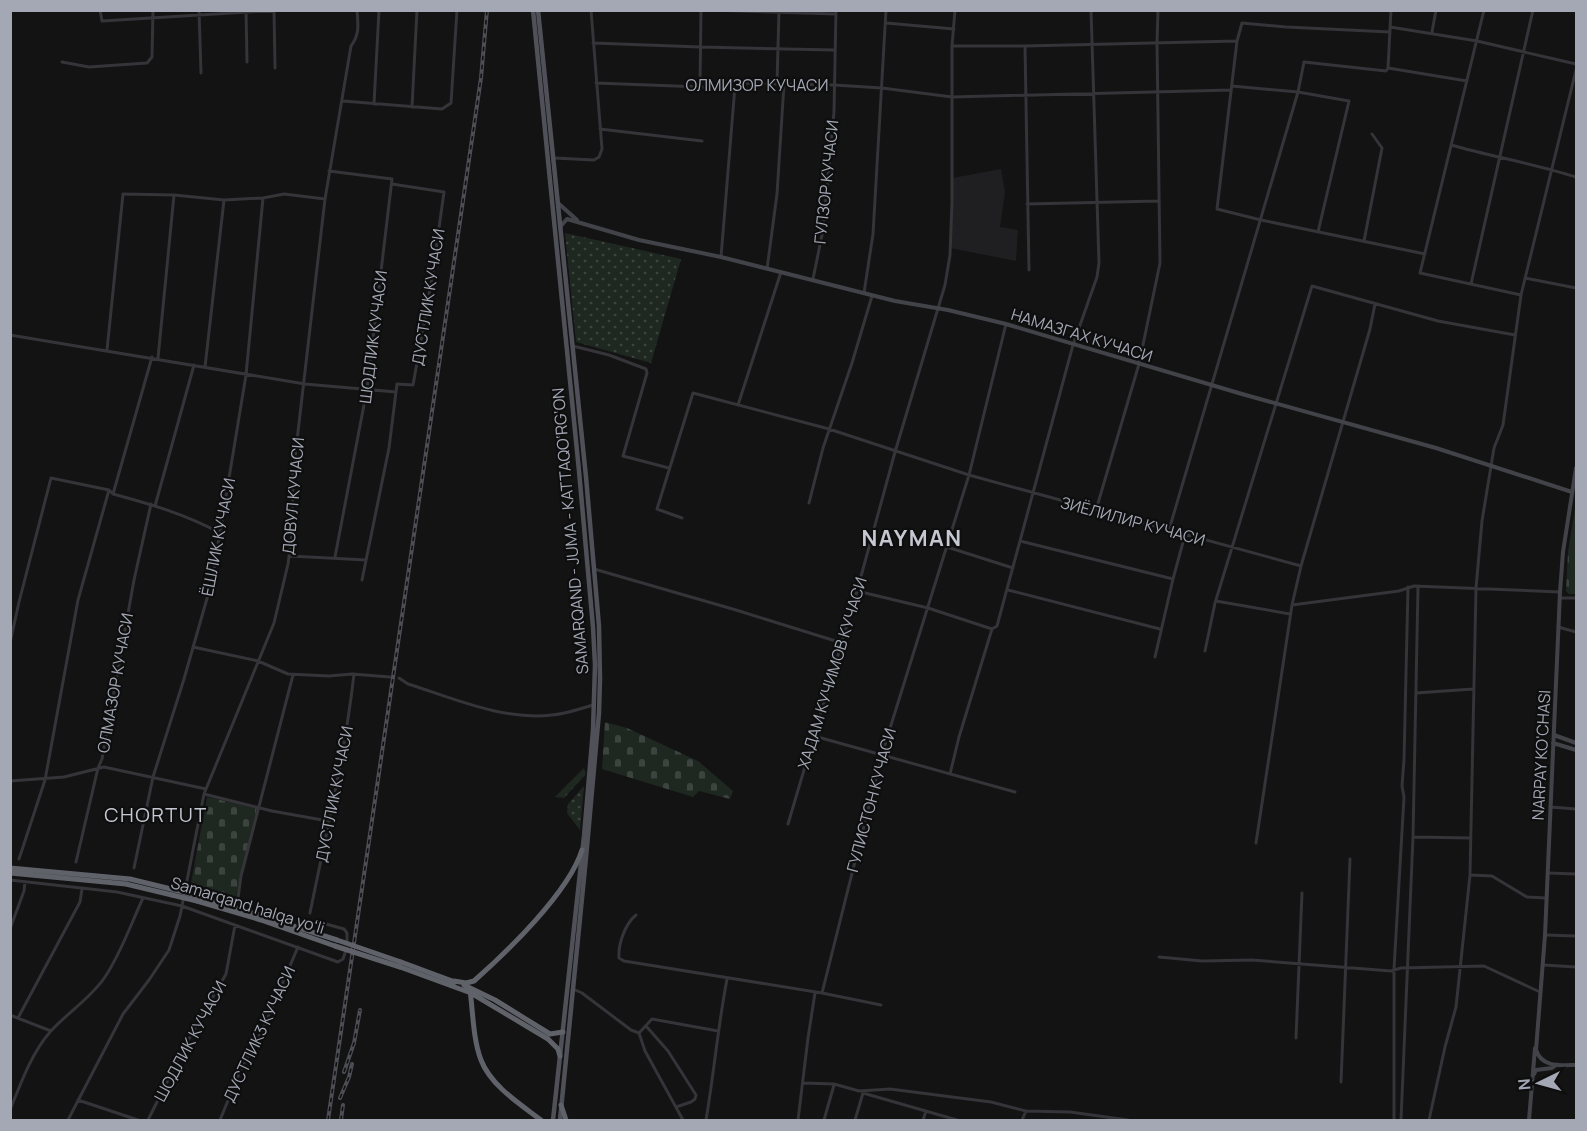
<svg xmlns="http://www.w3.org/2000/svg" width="1587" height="1131" font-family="Manrope,sans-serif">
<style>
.built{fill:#1f1f21}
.green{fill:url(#green-dots)}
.cemetery{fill:url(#cemetery-stones)}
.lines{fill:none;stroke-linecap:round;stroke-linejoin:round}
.street{stroke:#343439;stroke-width:3}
.secondary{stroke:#424349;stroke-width:4}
.primary{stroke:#505158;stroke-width:4.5}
.highway{stroke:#60626a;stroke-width:5}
.rail-casing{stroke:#4d4e54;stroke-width:4}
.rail{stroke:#0e0e0f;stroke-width:1.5;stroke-dasharray:4.5;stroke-linecap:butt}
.highway-bridge{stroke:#60626a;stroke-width:5}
.labels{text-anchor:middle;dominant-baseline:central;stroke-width:4.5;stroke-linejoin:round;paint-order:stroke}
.street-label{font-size:16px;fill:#a4a8b5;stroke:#0e0e0f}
.quarter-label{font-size:20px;letter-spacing:1.5px;fill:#c5c7d1;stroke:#0e0e0f}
.district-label{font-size:22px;font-weight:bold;letter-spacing:1.5px;fill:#c5c7d1;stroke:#0e0e0f}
</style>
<defs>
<pattern id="green-dots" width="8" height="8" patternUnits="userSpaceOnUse" patternTransform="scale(1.5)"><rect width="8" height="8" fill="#1f2721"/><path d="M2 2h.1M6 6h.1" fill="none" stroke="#3d443f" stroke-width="1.8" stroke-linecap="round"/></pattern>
<pattern id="cemetery-stones" width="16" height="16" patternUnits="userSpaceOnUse" patternTransform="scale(1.5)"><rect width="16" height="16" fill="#1f2721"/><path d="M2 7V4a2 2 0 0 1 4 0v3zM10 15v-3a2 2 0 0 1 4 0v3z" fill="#3d443f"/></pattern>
</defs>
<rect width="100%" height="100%" fill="#131314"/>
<!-- built -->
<path class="built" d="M1001,169L1005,192L1000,227L1018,230L1016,261L950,248L952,178Z"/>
<!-- green -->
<path class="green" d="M565,233L681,259L651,363L576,342Z
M584,768L586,774L564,798L555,797Z
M584,786L580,830L567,813L568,804Z"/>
<!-- cemetery -->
<path class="cemetery" d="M1576,502V594H1569L1566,591L1568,552Z
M605,722L627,728L698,761L733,791L730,799L699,791L693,797L602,769Z
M207,797L257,808L236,897L191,883Z"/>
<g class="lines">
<!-- street -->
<path class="street" d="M100,10L102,21L281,10
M199,10L201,73
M246,10L247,62
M274,10L275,68
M710,10L836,14
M1484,10L1420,273L1521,295
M886,23L954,29
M1390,27L1477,41L1576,64
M1390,32L1286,27L1242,23L1237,41L1217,209L1261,220L1425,254
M1432,32L1436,10
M593,43L700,47L835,50
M952,46H1025L1237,41
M1025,46L1029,270
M62,62L89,67L147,63L152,57L153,10
M1388,68L1467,81
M596,83L728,88L745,83L834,85L882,88L952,97L1231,90
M777,84L779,10
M1232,86L1298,92L1349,101L1318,232
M700,87L701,10
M343,101L442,109L451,103L457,10
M374,104L379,10
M412,107L417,10
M600,129L702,141
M1451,145C1493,157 1536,164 1576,177
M554,158L594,160L599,157L602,149L591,10
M329,171L392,179L367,389L335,557
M1027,204L1159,201
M1364,241L1382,148L1372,134
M721,257L735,86
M767,269L777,194L784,84
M1525,278L1576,288
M813,279L823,230L834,112L836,10
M1471,284L1533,10
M864,293L873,234L886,10
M10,335L305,384L396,392
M573,346L609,355L646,369L647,373L623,456L669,468
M107,350L123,194L174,195
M158,358L174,195L224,200
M205,367L224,200L263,198L284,194L325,199
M738,405L781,272
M113,494L152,357
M809,503L823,448L852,363L872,296
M155,506L194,365
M1096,510L1139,364L1160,263L1157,43L1158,10
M682,518L657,509L693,393L829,429L969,475L1301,566
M1169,530L1298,92L1304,62L1386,71L1388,68L1391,10
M1020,541L1173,579L1155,657
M947,547L1013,568
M290,556L366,560
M594,569L736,610L842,643
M1173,579L1185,535
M362,580L389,448L397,384L413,385L432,278L444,192L392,184
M1008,590L1160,629
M857,591L928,608L992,629
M1560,598H1576
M1216,601L1290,614
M1292,605L1399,591L1414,586L1560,592
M1558,627L1576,632
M10,643L19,602L51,478L109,490L113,494C150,504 185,514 220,533
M193,647L258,661L288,674L329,676L352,674L390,677
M1205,651L1215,603L1312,286L1438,321L1515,335
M399,678L408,684C453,698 504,721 552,715C566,714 580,709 593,705
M1416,693L1473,689
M814,736L1015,792
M950,774L959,737L992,629L997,626L1073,345L1097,277L1099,263L1091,10
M10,781L64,777L104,767L206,789
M204,794L272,811L328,821
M1550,807L1576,809
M788,824L857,591L895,452L945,285L950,255L952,202V46L955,10
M1413,837L1471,838
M1256,843L1292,605L1301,566L1370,329L1375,304
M19,859L45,780L78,600L109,490
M76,862L98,768L102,759L134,580L151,504
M134,868L153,777L184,679L212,581L246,375L263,198
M1548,873L1576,874
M1470,875L1492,876L1527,897L1546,898
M10,880L117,892L182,906L338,962L343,959L346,950
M238,898L241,876L293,675
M310,913C326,834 345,754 354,674
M636,915C625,924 618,944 619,958L624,961L822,993L881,1005
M326,924L344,929L347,933V944
M10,929L24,891L25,882
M1545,935L1576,936
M1159,957L1202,961L1252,960L1391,971L1401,968L1484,966L1540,992
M1543,965L1576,967
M573,989L582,993L631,1030L639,1033L652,1019L718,1031
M822,993L882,754L969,475L1006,324
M10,1015L51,1031
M18,1018L80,902L82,889
M646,1026L668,1051L696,1095L695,1099L691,1102L676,1107
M639,1033L645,1051L683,1120
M1296,1038L1302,893
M1341,1082L1350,859
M803,1083L834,1084L859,1091L890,1089L991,1102L1026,1111L1070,1112L1128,1120
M863,1093L957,1120
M78,1100L138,1120
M10,1110C21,1083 31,1054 50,1032C68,1012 90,999 105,977C121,953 131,924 143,898
M68,1120L123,1014L149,980L169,950L180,916L204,794L274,623L288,564L292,535L293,475L325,199L351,46C360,34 358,25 357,10
M148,1120L187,1042L226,974L235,925
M220,1120L241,1069L262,1031L298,947
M706,1120C714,1073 718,1026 727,979
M798,1120L808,1038L815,993
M824,1120L834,1085
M855,1120L863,1093
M923,1120L926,1111
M1022,1120L1026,1111
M1394,1120V969L1404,797L1402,786L1404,760L1408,587
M1401,1120L1413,837L1418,587
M1429,1120L1445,1047L1456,1007L1470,875L1476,588L1482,521L1494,448L1503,425L1521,295L1576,70"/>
<!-- secondary -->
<path class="secondary" d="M558,203L577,220
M560,227L567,219L639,240L721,257L895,301L948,310L1006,324L1242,394L1436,448L1572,492
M1576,468L1563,552L1560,592L1545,935L1536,1050C1542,1068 1561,1065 1576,1065
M1554,735L1576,743
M1553,743L1576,750
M1534,1074L1536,1070L1552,1068L1556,1065
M1529,1120L1535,1048"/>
<!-- primary -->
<path class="primary" d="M533,10L579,471L593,627L595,665L593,730L584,836L553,1120
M538,10L586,477L599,626L600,679L599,713L586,858L560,1120"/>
<!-- highway -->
<path class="highway" d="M10,868L130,879L175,890
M10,873L126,884L172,895
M198,896L337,940
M197,901L261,920L335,946
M401,962L455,982
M400,967L471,993L548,1039L558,1049L560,1056
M454,981L466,983L474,981C507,952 569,892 582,850
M464,985L495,1000L550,1034L563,1032
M470,990C473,1012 473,1039 481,1060C491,1086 520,1104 541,1120
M561,1105L566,1120"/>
<!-- rail casing -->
<g class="rail-casing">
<path id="rail" d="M344,1072L354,1043L360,1010
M340,1098L349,1077L352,1064
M328,1120L481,78L487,10
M341,1120L343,1105"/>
</g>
<!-- rail -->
<use href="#rail" class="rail"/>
<!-- highway-bridge -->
<path class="highway-bridge" d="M175,890L198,896
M172,895L197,901
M337,940L401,962
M335,946L400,967"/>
</g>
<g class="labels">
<!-- street labels -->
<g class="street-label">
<text x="757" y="85">ОЛМИЗОР КУЧАСИ</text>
<text transform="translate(826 182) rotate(-84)">ГУЛЗОР КУЧАСИ</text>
<text transform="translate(428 297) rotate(-81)">ДУСТЛИК КУЧАСИ</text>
<text transform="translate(1082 335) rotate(17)">НАМАЗГАХ КУЧАСИ</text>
<text transform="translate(373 337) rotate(-83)">ШОДЛИК КУЧАСИ</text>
<text transform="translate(293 496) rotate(-85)">ДОВУЛ КУЧАСИ</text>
<text transform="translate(1133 521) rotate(15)">ЗИЁЛИЛИР КУЧАСИ</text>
<text transform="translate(570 531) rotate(-95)">SAMARQAND - JUMA - KATTAQO‘RG‘ON</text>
<text transform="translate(218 537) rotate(-79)">ЁШЛИК КУЧАСИ</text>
<text transform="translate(832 673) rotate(-73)">ХАДАМ КУЧИМОВ КУЧАСИ</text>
<text transform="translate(115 683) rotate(-80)">ОЛМАЗОР КУЧАСИ</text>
<text transform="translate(1541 755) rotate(-87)">NARPAY KO'CHASI</text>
<text transform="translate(334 794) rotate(-79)">ДУСТЛИК КУЧАСИ</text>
<text transform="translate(871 800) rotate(-75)">ГУЛИСТОН КУЧАСИ</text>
<text transform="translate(248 905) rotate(17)">Samarqand halqa yoʻli</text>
<text transform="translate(259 1034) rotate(-65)">ДУСТЛИК3 КУЧАСИ</text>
<text transform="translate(190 1041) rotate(-62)">ШОДЛИК КУЧАСИ</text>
</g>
<!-- quarter labels -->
<g class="quarter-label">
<text x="156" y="814">CHORTUT</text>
</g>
<!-- district labels -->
<g class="district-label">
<text x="912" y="538">NAYMAN</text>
</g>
</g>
<!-- border -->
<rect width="1587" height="1131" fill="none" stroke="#a4a8b5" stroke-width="24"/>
<!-- north arrow -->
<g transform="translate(1539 1083) rotate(265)" stroke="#0e0e0f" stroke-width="4.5" paint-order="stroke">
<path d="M0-4.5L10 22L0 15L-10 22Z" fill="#a4a8b5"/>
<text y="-9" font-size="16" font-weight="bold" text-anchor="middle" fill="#a4a8b5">N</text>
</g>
</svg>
